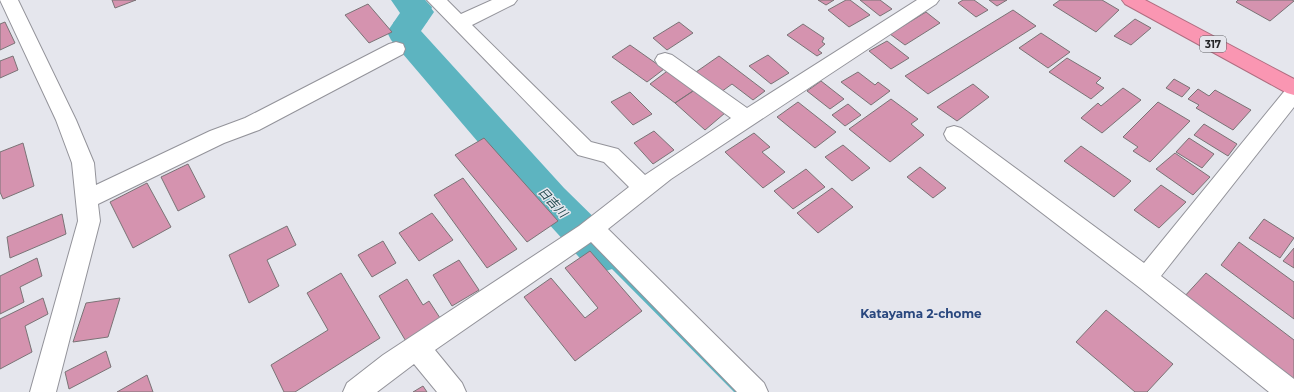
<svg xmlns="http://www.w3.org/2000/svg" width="1294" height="392" font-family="Montserrat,'Noto Sans JP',sans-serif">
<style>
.water{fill:#5db4c0}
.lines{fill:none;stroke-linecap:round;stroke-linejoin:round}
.river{fill:#5db4c0;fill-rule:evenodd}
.building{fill:#d593af;stroke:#7a7376}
.minor-casing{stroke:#93939a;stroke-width:2}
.highway-casing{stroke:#af6e81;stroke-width:2}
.minor{fill:#fff;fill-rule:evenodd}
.highway{fill:#fa96b2;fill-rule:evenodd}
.labels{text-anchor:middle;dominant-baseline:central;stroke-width:3;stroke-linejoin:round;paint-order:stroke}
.shield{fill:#e5e6ed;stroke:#5e5e62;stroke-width:1}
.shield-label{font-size:10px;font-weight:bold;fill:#242427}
.water-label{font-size:12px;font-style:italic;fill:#1e474c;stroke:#e5e6ed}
.neighbourhood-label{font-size:12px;font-weight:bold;fill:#29477e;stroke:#e5e6ed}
</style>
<rect width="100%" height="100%" fill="#e5e6ed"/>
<!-- water -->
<path class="water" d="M393,0H425L432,7L427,22L412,32L572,212L602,248L745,392H734L608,265L439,74L402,37L393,23L405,12Z"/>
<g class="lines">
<!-- river -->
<path class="river" d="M391,0H425L434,12L421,31L564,188L618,241L624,254L618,267L603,272L588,267L536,210L391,40L387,32L400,13Z"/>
</g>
<!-- building -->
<path class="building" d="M112,0H136L115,8Z
M818,0H834L826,5Z
M846,0H850L870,15L849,27L828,10Z
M860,0H880L892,9L880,16Z
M963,0H974L988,10L976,17L958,3Z
M989,0H1007L997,6Z
M1060,0H1102L1119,10L1096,32L1053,5Z
M1238,0H1292L1294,1L1270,21L1236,2Z
M368,4L392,32L369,43L345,15Z
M1013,10L1036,26L928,94L905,76Z
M926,12L940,23L905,45L890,34Z
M1135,19L1151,28L1131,45L1114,36Z
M5,22L15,43L0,50V24Z
M679,22L693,33L667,50L653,38Z
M803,24L824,38L822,42L825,44L818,50L822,53L817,56L787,35Z
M1041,33L1070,52L1048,68L1019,48Z
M887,41L909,58L891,69L869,51Z
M630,45L664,69L647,82L612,57Z
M768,55L789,73L771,84L749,66Z
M13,56L18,70L0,78V61Z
M719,56L765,91L753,100L732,84L721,92L696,72Z
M1067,58L1101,78L1096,83L1104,88L1091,99L1049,72Z
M670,69L696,89L675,103L650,84Z
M858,72L875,85L878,82L890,91L871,105L841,82Z
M1174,79L1190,88L1182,97L1166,88Z
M821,81L844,99L830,109L807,91Z
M973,84L989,97L957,121L937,107Z
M1123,88L1141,100L1102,133L1081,118L1098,103L1101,106Z
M696,89L725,113L705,130L675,103Z
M1198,89L1209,96L1215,90L1251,110L1233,130L1196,108L1199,105L1188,99Z
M630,92L652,114L633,125L611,102Z
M891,99L918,119L911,124L924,135L890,162L849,129Z
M798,102L836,132L815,148L777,117Z
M1158,102L1190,121L1150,162L1133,151L1138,147L1123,137Z
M848,104L861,115L845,126L832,115Z
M1204,124L1237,144L1228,156L1194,135Z
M654,131L674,150L653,164L634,143Z
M754,133L770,147L762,152L785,172L763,188L725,152Z
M484,138L558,221L527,242L455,155Z
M1189,138L1214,154L1202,168L1176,152Z
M23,143L34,186L3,199L0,192V152Z
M843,145L870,168L852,181L825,157Z
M1081,146L1131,181L1114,197L1064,161Z
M1175,153L1210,177L1193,195L1156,169Z
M188,164L205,197L178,211L161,177Z
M920,167L946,188L933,198L907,177Z
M806,169L825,187L793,209L774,191Z
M463,178L517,249L487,268L434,195Z
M147,183L171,227L133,248L110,202Z
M1161,185L1186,202L1159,228L1134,210Z
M832,188L853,207L818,233L797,213Z
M432,213L453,240L419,261L399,233Z
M62,214L66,234L10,258L7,237Z
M1264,219L1294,238L1280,258L1249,238Z
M287,226L296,245L267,260L279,286L249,303L229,255Z
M383,241L396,263L372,277L358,255Z
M1239,242L1294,282V319L1221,265Z
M1294,248V268L1283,261Z
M590,251L642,311L575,361L524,297L551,278L585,318L598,308L565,268Z
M37,258L42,276L20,287L24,302L0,314V276Z
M459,260L479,290L452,306L433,275Z
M341,273L380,338L295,392H284L271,365L328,330L307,293Z
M1206,273L1294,340V381L1183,298Z
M407,279L423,305L429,301L442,321L407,343L379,296Z
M43,298L48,314L25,326L32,352L0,369V319Z
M120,298L108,337L73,342L86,303Z
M1106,310L1173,364L1147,392H1135L1076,342Z
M106,351L111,367L69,389L65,372Z
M147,375L153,392H117Z
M423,386L427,392H413Z"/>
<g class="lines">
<!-- minor casing -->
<g class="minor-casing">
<path id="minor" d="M0,0H18L76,120L94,163L96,185L210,131L245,118L389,44L396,42L403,44L405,49L403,54L259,130L224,143L98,204L100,221L56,392H30L78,221L72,163L56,120Z
M427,0H447L461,14L492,0H517L514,4L472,25L591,142L618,149L645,175L731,118L658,65L655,60L658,55L665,53L672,55L747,108L917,0H939L936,4L671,179L608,229L764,383L768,392H737L591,242L435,350L462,383L466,392H437L414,364L377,392H343L347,383L383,355L579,226L629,187L604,162L578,155Z
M1294,86V107L1161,276L1294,379V392H1269L1140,288L947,140L944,134L947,128L954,126L961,128L1144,263L1287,88Z"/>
</g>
<!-- highway casing -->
<g class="highway-casing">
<path id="highway" d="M1122,0H1145L1294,79V95L1287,93L1125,4Z"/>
</g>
<!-- minor -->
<use href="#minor" class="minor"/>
<!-- highway -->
<use href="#highway" class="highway"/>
</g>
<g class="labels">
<!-- shield labels -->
<rect class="shield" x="1200" y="36" width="26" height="16" rx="3"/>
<g class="shield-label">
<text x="1213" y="44">317</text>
</g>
<!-- water labels -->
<g class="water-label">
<text transform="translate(553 202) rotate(47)">日吉川</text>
</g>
<!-- neighbourhood labels -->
<g class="neighbourhood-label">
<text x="921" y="313">Katayama 2-chome</text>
</g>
</g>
</svg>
